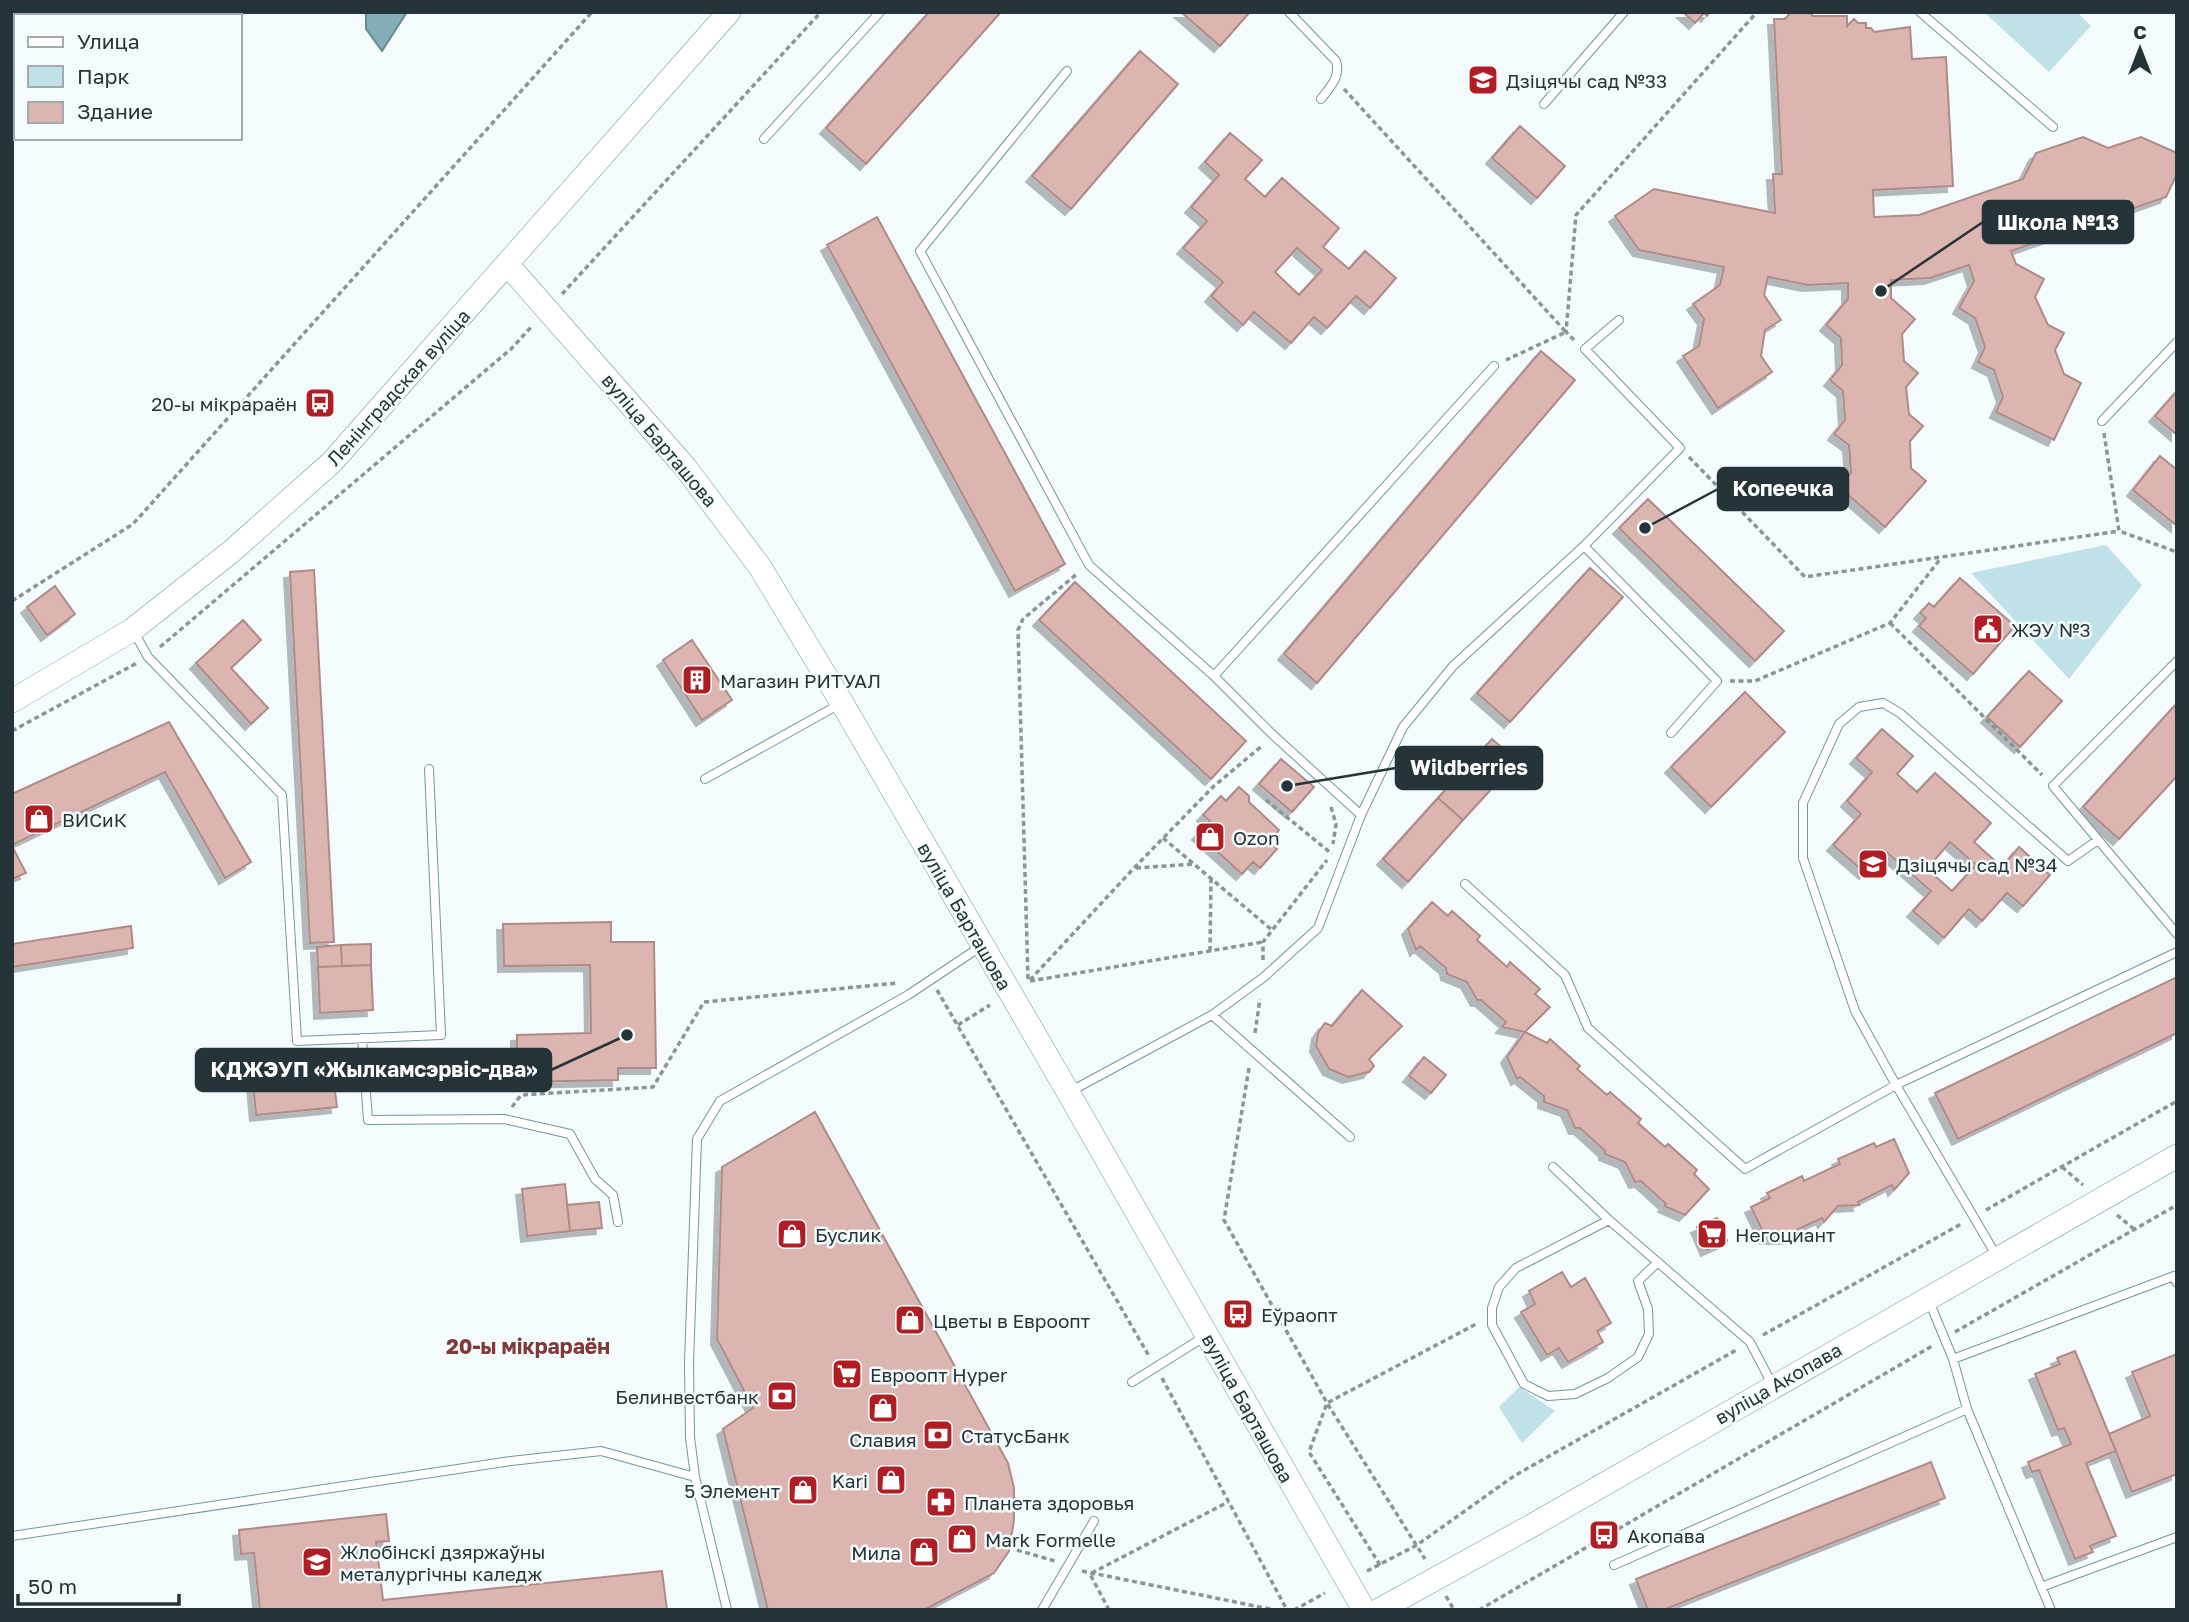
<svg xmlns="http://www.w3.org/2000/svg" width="2189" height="1622" font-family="'Golos Text',sans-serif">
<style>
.green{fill:#c1e1e9}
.water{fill:#83aeb8;stroke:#678992;stroke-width:2}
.building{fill:#ddb5b0;stroke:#ae8b88;stroke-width:2;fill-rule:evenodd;filter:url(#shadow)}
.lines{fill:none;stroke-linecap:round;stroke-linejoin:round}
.lane-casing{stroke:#72969f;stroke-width:10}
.secondary-casing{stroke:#72969f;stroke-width:24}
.path{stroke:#899598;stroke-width:3.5;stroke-dasharray:5 3.5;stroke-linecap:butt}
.lane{stroke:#fff;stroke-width:8}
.secondary{stroke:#fff;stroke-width:23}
.labels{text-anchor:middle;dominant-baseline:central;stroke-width:5;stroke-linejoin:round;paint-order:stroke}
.poi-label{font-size:19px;fill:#253438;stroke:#f3fbfd;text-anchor:start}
.street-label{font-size:19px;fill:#253438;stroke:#f3fbfd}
.neighbourhood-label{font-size:21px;font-weight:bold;fill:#813935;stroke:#f3fbfd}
.leader{fill:none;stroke:#253438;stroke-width:2.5}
.callout-dot{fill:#253438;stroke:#f3fbfd;stroke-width:2.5}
.callout{fill:#253438;stroke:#253438;stroke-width:2.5}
.callout-label{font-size:21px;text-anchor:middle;font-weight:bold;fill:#fff}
</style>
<defs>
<filter id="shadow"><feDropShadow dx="-6" dy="6" stdDeviation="0" flood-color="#0004"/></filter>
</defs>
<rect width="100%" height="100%" fill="#f3fbfd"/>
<!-- green -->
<path class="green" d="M1984,12H2077L2091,26L2049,72Z
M2106,545L2142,585L2069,679L1971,573Z
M1519,1387L1555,1411L1522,1443L1499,1407Z"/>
<!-- water -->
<path class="water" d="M366,12H407L382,51L366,29Z"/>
<!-- building -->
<path class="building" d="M929,12H1001L866,164L826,128Z
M1181,12H1250L1220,46Z
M1683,12H1710L1707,16L1704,13L1695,23Z
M1791,12H1809L1813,16H1847V26L1854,19L1858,23H1866V28H1871L1874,32L1910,27L1912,59L1946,57L1953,186L1873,190L1874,217L1919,215L2023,179L2036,153L2083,137L2108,148L2141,137L2177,153V174L2166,197L2011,251L2016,264L2044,279L2035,297L2048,325L2064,333L2055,350L2064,374L2081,383L2054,440L1996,412L2003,397L1994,370L1978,362L1985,347L1975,318L1959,308L1974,281L1969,265L1930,278L1891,280V298L1915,319L1902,334L1904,361L1918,373L1906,387L1909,414L1923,426L1910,441L1911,468L1926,481L1885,527L1839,487L1851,473L1849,445L1834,434L1845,420L1843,391L1830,380L1842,365L1841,338L1826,325L1848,299V283L1808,285L1768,277L1764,295L1781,320L1765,330L1761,356L1772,372L1718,408L1683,356L1699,346L1704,319L1693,304L1720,285L1724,267L1639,250L1615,216L1654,189L1775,213L1773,174H1782L1774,19H1785Z
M1140,51L1178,84L1071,209L1032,176Z
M1520,126L1565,166L1537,198L1492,158Z
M1230,133L1262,160L1245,179L1265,197L1282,178L1339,228L1323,247L1349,269L1365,251L1396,278L1370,308L1356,296L1327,328L1314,317L1291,343L1254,312L1243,325L1211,296L1223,282L1183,248L1207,221L1191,207L1219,175L1205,162ZM1297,248L1322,270L1299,295L1275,272Z
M877,217L1065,564L1015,591L827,245Z
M1541,351L1575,380L1317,683L1284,654Z
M2177,391V435L2155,416Z
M2160,456L2177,470V526L2133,490Z
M1648,499L1784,631L1755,661L1619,528Z
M1590,568L1623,597L1510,722L1477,693Z
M314,570L334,942L310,943L290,572Z
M1960,578L2015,626L1973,674L1919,626L1926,618L1920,613L1929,603L1934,607Z
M1075,582L1246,741L1211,779L1039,620Z
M55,586L75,614L47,635L27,607Z
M243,620L261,640L231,668L268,708L251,724L196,663Z
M692,640L732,700L702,720L663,660Z
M2029,671L2062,701L2020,747L1987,717Z
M1745,692L1785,732L1711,807L1671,767Z
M2177,703V776L2119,839L2083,807Z
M169,722L251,862L225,878L165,772L12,845V794Z
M1882,729L1913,756L1897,774L1917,792L1935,773L1991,823L1974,842L2002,867L2019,847L2050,875L2023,906L2007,893L1982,921L1969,909L1944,938L1913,911L1931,891L1884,850L1865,873L1833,845L1861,814L1847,801L1872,772L1856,758ZM1950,842L1976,865L1952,891L1927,869Z
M1492,739L1517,761L1463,820L1438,798Z
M1281,759L1314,787L1292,812L1259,784Z
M1239,787L1249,796V802L1279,830L1269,842L1277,849L1260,868L1253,862L1242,874L1198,834L1210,821L1203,815L1221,796L1226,801Z
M1438,798L1463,820L1408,882L1383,859Z
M12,846L26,873L12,879Z
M1432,902L1448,916L1452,911L1480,936L1477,940L1507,967L1510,962L1540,989L1535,994L1550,1007L1525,1032L1502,1027L1506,1022L1481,1000H1477L1467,982L1447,974L1446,968L1420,946L1416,950L1408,929Z
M611,922V942H654L656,1068H618V1080L517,1082V1035L591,1033L590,965L504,966L503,924Z
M131,926L133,948L12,967V944Z
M371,944V965L342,966L341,945Z
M341,945L342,966L318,967L317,947Z
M371,965L373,1010L320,1013L318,967Z
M2177,977V1033L1958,1139L1935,1093Z
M1362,990L1402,1026L1369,1059L1374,1066L1369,1072L1348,1077L1329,1069L1316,1046L1318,1033L1325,1023L1332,1026Z
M1525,1032L1547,1043L1550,1039L1580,1066L1577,1069L1607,1095L1610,1092L1641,1119L1638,1123L1665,1147L1668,1144L1697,1170L1694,1174L1709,1189L1685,1215L1664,1206L1666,1204L1641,1181L1635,1182L1625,1162L1605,1154V1151L1580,1128H1575L1567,1110L1544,1102V1096L1520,1077L1517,1079L1507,1057Z
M1424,1057L1446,1075L1431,1093L1409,1076Z
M333,1074L337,1107L256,1115L253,1082Z
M815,1112L1008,1463L1014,1488V1520L1009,1551L994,1573L924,1610H768L723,1429L753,1408L717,1339L722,1167Z
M1894,1139L1909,1173L1894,1190L1892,1185L1858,1202L1859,1205L1838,1206L1824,1222L1822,1218L1786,1235L1788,1238H1766L1751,1207L1770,1198L1767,1193L1802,1176L1804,1181L1840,1164L1838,1159L1874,1143L1876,1147Z
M565,1184L570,1231L527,1236L522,1189Z
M599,1202L602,1228L570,1231L567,1205Z
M1717,1218L1727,1241L1707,1250L1697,1227Z
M1562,1272L1571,1287L1585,1278L1611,1323L1597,1331L1603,1342L1568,1362L1559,1348L1547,1355L1521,1312L1535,1304L1529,1291Z
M2075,1351L2116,1451L2086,1463L2116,1536L2090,1546L2093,1552L2075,1559L2039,1470L2032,1472L2028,1462L2071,1444L2064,1428L2058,1430L2035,1374L2060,1364L2057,1358Z
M2177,1354V1474L2132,1492L2109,1434L2150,1416L2132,1372Z
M1931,1462L1945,1498L1663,1610H1648L1636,1579Z
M386,1514L389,1541L376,1542L383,1600L662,1571L667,1610H260L254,1553L241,1554L239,1530Z"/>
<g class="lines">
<!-- lane casing -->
<g class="lane-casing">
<path id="lane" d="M1289,12L1336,61C1341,77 1330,87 1321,99
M1920,12L2053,127
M1067,71L920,251L1089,565L1214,676L1273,735L1361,815L1318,928L1264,977L1212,1015L1071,1091
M1544,104L1624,12
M764,139L880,12
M2102,421L2177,342
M1584,546L1717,681L1671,733
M134,632L148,657L282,795L297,1041L441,1035L429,769
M2177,661L2053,786L2177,934
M1214,676L1494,366
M705,779L840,704
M1361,815L1403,727L1453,666L1584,546L1680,448L1585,349L1619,320
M2098,840L2068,861L1900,713L1883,703L1859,707L1839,724L1803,803V858L1855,1011L1896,1085L2177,952
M1465,884L1565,975L1588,1028L1745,1169L1896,1085L1996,1255
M1212,1015L1350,1137
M362,1038L368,1120L504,1119L570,1134L595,1179L613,1195L618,1222
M1553,1167L1609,1220L1750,1342L1773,1386
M1609,1220L1516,1268L1499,1287L1492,1308V1325L1524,1384L1548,1396L1575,1394L1608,1378L1638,1357L1649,1334L1648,1309L1638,1281L1658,1262
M1929,1301L1953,1359L1967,1409L2051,1610
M1953,1359L2174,1276L2177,1283
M1132,1382L1204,1337
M12,1536L511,1461L601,1451L695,1477
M1614,1565L1967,1409
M2041,1587L2177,1537
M727,1610L695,1477L690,1437L689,1362L697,1139L720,1101L908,995L980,947
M1042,1610L1094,1521"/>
</g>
<!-- secondary casing -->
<g class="secondary-casing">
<path id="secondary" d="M507,264L685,467L760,567L842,703L1068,1092L1364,1610
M12,701L132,630L232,551L332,462L729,12
M1379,1610L1533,1525L2177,1156"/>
</g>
<!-- path -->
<path class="path" d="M1344,89L1566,332L1506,360
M562,294L821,12
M1574,340L1566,332L1576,215L1757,12
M2104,433L2119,531L2177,552
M1689,457L1805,577L2119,531
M12,601L133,524L592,12
M1890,623L2042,775
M160,647L511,349L533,325
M1730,681H1755L1890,623L1941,558
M12,731L137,663
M1266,800L1332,854
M1331,807L1336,824L1333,844
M1163,838L1272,930
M1136,868L1195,864
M1210,951L1211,878
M1263,960V942L1327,860
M1028,979L1018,630L1023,619L1078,573
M1030,980L1134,868L1214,786L1263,745
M1030,981L1263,942
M937,990L1149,1356
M958,1025L990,1005
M1255,1033L1260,999
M1249,1068L1224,1220L1327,1403L1425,1559
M512,1107L521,1095L653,1087L704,1002L897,983
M2062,1167L2083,1185
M1986,1210L2177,1101
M2117,1215L2134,1229
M1955,1332L2177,1205
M1763,1335L1961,1224
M1162,1378L1287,1610
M1017,1550L1055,1561
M1380,1565L1309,1452L1327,1403L1478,1323
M1082,1571L1275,1610
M1367,1571L1417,1545L1514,1476L1738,1349
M1446,1596L1454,1610
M1109,1610L1090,1574L1228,1502
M1294,1610L1325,1593
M1479,1610L1934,1345"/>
<!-- lane -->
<use href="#lane" class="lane"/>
<!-- secondary -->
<use href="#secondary" class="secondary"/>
</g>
<!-- icons -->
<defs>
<g id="school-square" transform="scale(1.575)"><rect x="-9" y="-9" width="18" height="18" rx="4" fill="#b01e24" stroke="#f3fbfd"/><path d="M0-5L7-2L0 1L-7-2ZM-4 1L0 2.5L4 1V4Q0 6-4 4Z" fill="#fff"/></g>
<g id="bus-square" transform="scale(1.575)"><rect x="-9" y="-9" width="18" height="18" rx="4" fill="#b01e24" stroke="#f3fbfd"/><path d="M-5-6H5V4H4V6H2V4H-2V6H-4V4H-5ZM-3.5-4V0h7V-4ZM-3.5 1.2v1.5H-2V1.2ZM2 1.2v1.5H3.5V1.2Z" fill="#fff"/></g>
<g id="civic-square" transform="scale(1.575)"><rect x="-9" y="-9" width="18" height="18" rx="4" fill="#b01e24" stroke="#f3fbfd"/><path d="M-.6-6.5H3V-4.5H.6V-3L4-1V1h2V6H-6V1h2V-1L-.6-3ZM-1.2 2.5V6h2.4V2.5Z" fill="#fff"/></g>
<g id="building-square" transform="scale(1.575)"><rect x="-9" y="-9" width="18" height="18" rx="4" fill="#b01e24" stroke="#f3fbfd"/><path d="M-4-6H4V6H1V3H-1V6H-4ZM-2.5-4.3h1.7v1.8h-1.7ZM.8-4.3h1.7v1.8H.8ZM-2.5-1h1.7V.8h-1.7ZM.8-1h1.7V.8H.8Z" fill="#fff"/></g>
<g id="shop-square" transform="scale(1.575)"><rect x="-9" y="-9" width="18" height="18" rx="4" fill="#b01e24" stroke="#f3fbfd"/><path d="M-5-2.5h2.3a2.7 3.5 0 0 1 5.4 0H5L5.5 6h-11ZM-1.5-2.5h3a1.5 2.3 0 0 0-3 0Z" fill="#fff"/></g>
<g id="supermarket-square" transform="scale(1.575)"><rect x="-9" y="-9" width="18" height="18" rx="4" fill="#b01e24" stroke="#f3fbfd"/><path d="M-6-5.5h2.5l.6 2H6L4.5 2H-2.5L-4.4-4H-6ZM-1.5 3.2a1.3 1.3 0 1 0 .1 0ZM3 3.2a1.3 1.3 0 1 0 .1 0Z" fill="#fff"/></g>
<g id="bank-square" transform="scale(1.575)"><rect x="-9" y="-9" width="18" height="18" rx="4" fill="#b01e24" stroke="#f3fbfd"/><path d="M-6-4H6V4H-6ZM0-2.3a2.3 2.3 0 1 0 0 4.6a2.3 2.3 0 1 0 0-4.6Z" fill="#fff"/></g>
<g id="pharmacy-square" transform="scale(1.575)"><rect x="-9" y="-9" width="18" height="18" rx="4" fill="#b01e24" stroke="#f3fbfd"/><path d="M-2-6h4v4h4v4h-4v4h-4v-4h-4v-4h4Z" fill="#fff"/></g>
<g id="university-square" transform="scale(1.575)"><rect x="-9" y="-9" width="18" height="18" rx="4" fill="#b01e24" stroke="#f3fbfd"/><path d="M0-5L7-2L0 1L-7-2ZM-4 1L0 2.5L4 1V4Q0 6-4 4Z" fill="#fff"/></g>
</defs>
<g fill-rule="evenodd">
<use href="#school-square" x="1483" y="80"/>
<use href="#bus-square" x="320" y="403"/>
<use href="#civic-square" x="1988" y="629"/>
<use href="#building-square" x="697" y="680"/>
<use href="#shop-square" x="39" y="819"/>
<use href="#shop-square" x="1210" y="837"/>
<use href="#school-square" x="1873" y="864"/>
<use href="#shop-square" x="792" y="1234"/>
<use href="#supermarket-square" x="1712" y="1234"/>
<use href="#bus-square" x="1238" y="1314"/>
<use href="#shop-square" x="910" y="1320"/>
<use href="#supermarket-square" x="847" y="1374"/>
<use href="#bank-square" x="782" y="1396"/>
<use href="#shop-square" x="883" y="1408"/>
<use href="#bank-square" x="938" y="1435"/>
<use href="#shop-square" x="891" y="1480"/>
<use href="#shop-square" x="803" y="1490"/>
<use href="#pharmacy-square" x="941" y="1502"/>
<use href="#bus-square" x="1604" y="1535"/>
<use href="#shop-square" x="962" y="1539"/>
<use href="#shop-square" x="924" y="1552"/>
<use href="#university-square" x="317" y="1562"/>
</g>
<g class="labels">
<!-- poi labels -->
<g class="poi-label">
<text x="1506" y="80">Дзіцячы сад №33</text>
<text x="297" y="403" text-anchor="end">20-ы мікрараён</text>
<text x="2011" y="629">ЖЭУ №3</text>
<text x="720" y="680">Магазин РИТУАЛ</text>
<text x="62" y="819">ВИСиК</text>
<text x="1233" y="837">Ozon</text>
<text x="1896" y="864">Дзіцячы сад №34</text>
<text x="815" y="1234">Буслик</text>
<text x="1735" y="1234">Негоциант</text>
<text x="1261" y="1314">Еўраопт</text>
<text x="933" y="1320">Цветы в Евроопт</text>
<text x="870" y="1374">Евроопт Hyper</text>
<text x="759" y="1396" text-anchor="end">Белинвестбанк</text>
<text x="961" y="1435">СтатусБанк</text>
<text x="883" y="1439" text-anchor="middle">Славия</text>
<text x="868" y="1480" text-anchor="end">Kari</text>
<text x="780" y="1490" text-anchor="end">5 Элемент</text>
<text x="964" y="1502">Планета здоровья</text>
<text x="1627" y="1535">Акопава</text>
<text x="985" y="1539">Mark Formelle</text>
<text x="340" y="1551">Жлобінскі дзяржаўны<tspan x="340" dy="22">металургічны каледж</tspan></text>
<text x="901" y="1552" text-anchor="end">Мила</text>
</g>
<!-- street labels -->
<g class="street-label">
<text transform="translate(398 387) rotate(-48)">Ленінградская вуліца</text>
<text transform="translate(660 440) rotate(50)">вуліца Барташова</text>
<text transform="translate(965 916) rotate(60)">вуліца Барташова</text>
<text transform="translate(1778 1383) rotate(-30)">вуліца Акопава</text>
<text transform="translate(1248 1408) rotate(61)">вуліца Барташова</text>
</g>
<!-- neighbourhood labels -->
<g class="neighbourhood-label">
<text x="528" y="1346">20-ы мікрараён</text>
</g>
</g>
<!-- callouts -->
<path class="leader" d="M1881 291L1983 222M1645 528L1718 489M1287 786L1396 768M627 1035L551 1070"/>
<g class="callout-dot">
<circle cx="1881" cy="291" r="7"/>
<circle cx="1645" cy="528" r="7"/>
<circle cx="1287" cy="786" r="7"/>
<circle cx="627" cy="1035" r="7"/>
</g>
<g class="callout">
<rect x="1983" y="201" width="150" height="42" rx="7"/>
<rect x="1718" y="468" width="130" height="42" rx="7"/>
<rect x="1396" y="747" width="146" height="42" rx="7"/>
<rect x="196" y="1049" width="355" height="42" rx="7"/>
</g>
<g class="callout-label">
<text x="2058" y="230">Школа №13</text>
<text x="1783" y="496">Копеечка</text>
<text x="1469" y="775">Wildberries</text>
<text x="374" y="1077">КДЖЭУП «Жылкамсэрвіс-два»</text>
</g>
<!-- border -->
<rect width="2189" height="1622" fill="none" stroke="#253438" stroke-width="28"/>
<!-- legend -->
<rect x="14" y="14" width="228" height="126" fill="#f3fbfd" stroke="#a1abae" stroke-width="2"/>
<rect x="28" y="37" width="35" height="10" fill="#ffffff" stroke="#a1abae" stroke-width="2"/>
<text x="77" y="49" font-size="21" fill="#253438">Улица</text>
<rect x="28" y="66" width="35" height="21" fill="#c1e1e9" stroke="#a1abae" stroke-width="2"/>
<text x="77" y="84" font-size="21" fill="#253438">Парк</text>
<rect x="28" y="102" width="35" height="21" fill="#ddb5b0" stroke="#a1abae" stroke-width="2"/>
<text x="77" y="119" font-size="21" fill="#253438">Здание</text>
<!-- north arrow -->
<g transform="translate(2140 49)" stroke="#f3fbfd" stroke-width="5" paint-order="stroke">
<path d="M0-5L12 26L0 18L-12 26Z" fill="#253438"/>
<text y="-10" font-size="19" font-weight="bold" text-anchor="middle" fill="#253438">С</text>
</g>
<!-- scale -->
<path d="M18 1594v10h161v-10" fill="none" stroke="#253438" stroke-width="3.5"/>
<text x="28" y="1594" font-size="21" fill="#253438" stroke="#f3fbfd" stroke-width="5" paint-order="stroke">50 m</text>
</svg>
